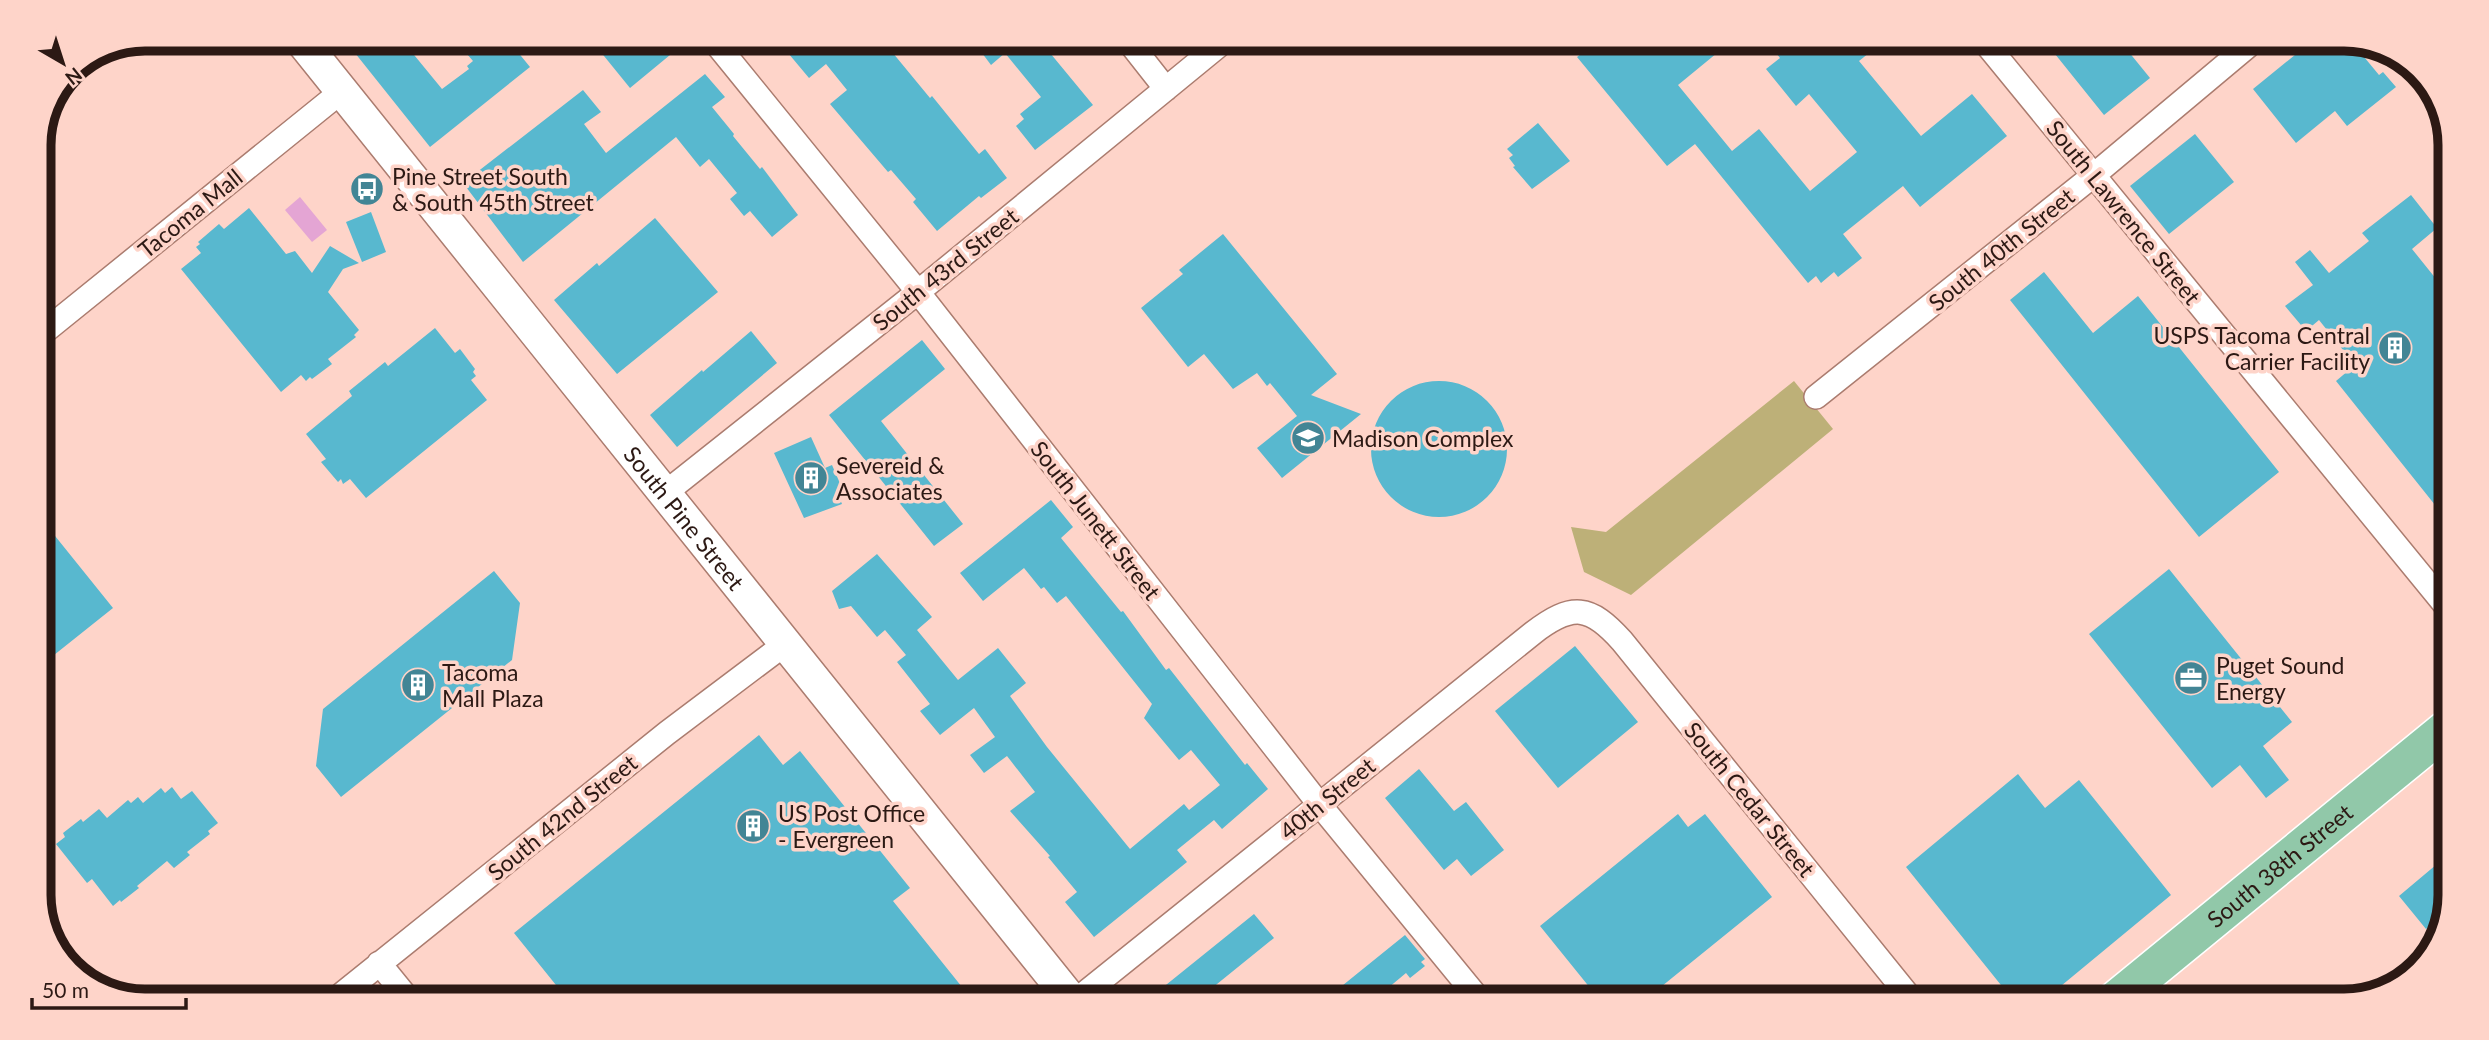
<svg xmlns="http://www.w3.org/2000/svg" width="2489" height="1040" font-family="Lato,sans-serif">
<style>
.green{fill:#bdb078}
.water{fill:#e4a5d4}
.building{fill:#58b8cf}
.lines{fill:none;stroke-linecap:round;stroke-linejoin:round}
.street-casing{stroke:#ab7c6f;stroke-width:26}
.secondary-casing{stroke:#ab7c6f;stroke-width:35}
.primary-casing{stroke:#fff;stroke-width:40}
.street{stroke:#fff;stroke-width:23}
.secondary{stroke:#fff;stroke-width:32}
.primary{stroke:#91c8a9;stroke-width:37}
.labels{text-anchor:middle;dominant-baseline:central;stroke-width:7;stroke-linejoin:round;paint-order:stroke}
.poi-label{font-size:23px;fill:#2c1914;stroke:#fed4c9;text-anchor:start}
.street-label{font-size:23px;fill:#2c1914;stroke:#fed4c9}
.rim{fill:none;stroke:#2c1914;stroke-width:9}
</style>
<rect width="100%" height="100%" fill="#fed4c9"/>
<!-- green -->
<path class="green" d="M1794,381L1833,429L1631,595L1584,572L1571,527L1606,532Z"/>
<!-- water -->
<path class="water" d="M300,197L327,230L312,242L285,210Z"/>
<!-- building -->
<path class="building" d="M353,39H401L442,89L469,69L467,66L473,61L455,40H508L530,67L430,147L355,53L361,49Z
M591,40H658L670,55L630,88Z
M778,41H810L816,48L826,41H883L930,98L932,96L979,154L985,149L1007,178L981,198L979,196L937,231L913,202L916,199L891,170L888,172L830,104L847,90L826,64L809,78Z
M973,41L1020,42L1025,51L1036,42H1041L1093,105L1035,150L1016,126L1024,119L1020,114L1041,97L1005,53L991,65Z
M1594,44H1728L1678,85L1732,151L1759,129L1810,191L1857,152L1809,94L1796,106L1766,69L1780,58L1769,44L1879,45L1859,61L1921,136L1972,94L2007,136L1920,207L1903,186L1843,234L1862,258L1838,277L1834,272L1821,283L1816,276L1808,283L1695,144L1667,166L1577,57Z
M2066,45L2124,46L2150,78L2104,115L2055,54Z
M2306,46H2355L2379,75L2383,72L2396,87L2347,126L2335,111L2296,143L2253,89Z
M705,74L725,97L712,107L734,134L733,136L760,169L762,167L798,215L772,237L750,211L744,216L730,199L737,193L709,159L700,167L676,137L523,262L463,183L583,90L601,112L584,124L606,153Z
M1538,123L1570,161L1532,189L1513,167L1515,166L1509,158L1513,155L1507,149Z
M2195,134L2234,182L2169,234L2130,186Z
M2411,195L2437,228L2412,249L2449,295L2447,520L2336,381L2355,365L2319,320L2306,331L2285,306L2313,285L2295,262L2310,250L2329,273L2369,241L2362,233Z
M249,208L286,254L295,251L312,273L330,246L359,263L343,269L328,292L359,330L354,335L356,337L328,359L332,364L312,379L310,377L306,381L301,375L281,392L181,269L201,253L196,247L200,244L198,242L219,224L224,229Z
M371,212L386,252L362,262L346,222Z
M655,218L718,292L617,374L554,300L597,263L599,266Z
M1223,234L1337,374L1311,395L1361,414L1282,478L1257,448L1297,416L1270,383L1267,386L1257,373L1233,389L1204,354L1188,367L1141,308L1183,274L1179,270Z
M2044,272L2093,333L2138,296L2279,472L2199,537L2010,300Z
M435,328L455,353L460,349L475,369L473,372L476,376L471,380L487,400L366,498L350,479L343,484L341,479L338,482L321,462L326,459L306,434L352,396L349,391L385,362L388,366Z
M751,331L777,363L677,447L650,415L702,370L703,372Z
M922,340L945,369L881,421L963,524L934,546L829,415Z
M1371 449a68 68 0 1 1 136 0a68 68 0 1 1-136 0Z
M811,437L825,468L832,465L842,488L836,490L842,504L804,518L774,453Z
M1051,500L1073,527L1061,538L1121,612L1123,611L1166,670L1169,668L1245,765L1247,763L1268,789L1222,829L1214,820L1177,850L1187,862L1094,937L1065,902L1077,892L1048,857L1050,856L1010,811L1035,792L1007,756L984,773L970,755L995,737L974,708L940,735L920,711L930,704L897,662L906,655L885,630L877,637L851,606L839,609L832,591L877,554L932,617L917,630L958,680L998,648L1026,683L1010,696L1047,747L1130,849L1184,804L1189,810L1220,785L1191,750L1179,760L1144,718L1152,704L1066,596L1057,603L1044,587L1041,589L1024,568L983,601L960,573Z
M39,516L113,608L39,667Z
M2169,569L2292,722L2263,746L2289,780L2266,798L2240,765L2212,788L2089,634Z
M494,571L520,603L512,660L341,797L316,766L323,709Z
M1575,646L1638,722L1558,788L1495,711Z
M759,735L783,765L800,751L910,888L893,901L970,997L564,995L514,933Z
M1419,769L1454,811L1466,802L1504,850L1471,876L1457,859L1444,870L1385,798Z
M2018,774L2045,808L2079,780L2171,895L2044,1000H2013L1906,867Z
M172,787L181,799L192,791L218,823L208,831L210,834L187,852L190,855L174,868L167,861L137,886L139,888L121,902L120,900L113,906L92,879L87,883L56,844L65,837L63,833L81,819L83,822L99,809L107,818L128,800L131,803L138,797L143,803L161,788L165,793Z
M1678,814L1688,827L1705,814L1772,897L1646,999H1599L1540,926Z
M2443,859V916L2426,929L2399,896Z
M1254,914L1274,938L1201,997H1151Z
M1405,935L1425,959L1421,962L1425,966L1410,978L1406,973L1376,998H1327Z"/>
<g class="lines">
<!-- street casing -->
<g class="street-casing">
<path id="street" d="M714,41L918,292L1319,804L1478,998
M1129,42L1166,89
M1987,45L2446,606
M39,336L342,91
M1816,397L2094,175L2248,46
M665,493L918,292L1223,42
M379,963L405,995
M342,994L667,733L785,644
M1080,997L1533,633C1572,603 1590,605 1622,641L1912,1000"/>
</g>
<!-- secondary casing -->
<g class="secondary-casing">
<g id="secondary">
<path id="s1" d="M300,39L1069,997"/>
</g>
</g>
<!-- primary casing -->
<g class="primary-casing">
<g id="primary">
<path id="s2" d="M2114,1001L2445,730"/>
</g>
</g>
<!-- street -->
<use href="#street" class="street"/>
<!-- secondary -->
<use href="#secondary" class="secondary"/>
<!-- primary -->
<use href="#primary" class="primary"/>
</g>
<!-- icons -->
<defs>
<g id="bus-disc" transform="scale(1.75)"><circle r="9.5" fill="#428595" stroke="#fed4c9"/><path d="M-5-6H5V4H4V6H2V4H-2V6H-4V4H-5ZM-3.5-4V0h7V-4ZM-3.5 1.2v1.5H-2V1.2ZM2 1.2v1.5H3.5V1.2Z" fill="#fff"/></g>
<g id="building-disc" transform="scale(1.75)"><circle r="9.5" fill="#428595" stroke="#fed4c9"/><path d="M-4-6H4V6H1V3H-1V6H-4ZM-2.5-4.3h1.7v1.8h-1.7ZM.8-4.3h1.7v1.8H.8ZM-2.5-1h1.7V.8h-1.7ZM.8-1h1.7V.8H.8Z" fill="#fff"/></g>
<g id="school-disc" transform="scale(1.75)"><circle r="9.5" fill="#428595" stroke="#fed4c9"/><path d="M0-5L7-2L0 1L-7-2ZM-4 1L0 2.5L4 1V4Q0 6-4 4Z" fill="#fff"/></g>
<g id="office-disc" transform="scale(1.75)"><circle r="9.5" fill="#428595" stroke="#fed4c9"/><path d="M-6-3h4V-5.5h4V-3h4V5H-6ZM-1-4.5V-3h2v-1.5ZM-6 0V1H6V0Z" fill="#fff"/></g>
</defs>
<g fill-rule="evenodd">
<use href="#bus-disc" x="367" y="189"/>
<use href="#building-disc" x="2395" y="348"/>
<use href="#school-disc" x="1308" y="438"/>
<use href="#building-disc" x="811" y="478"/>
<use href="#office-disc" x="2191" y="678"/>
<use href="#building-disc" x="418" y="685"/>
<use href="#building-disc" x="753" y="826"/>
</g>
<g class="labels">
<!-- poi labels -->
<g class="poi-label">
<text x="392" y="176">Pine Street South<tspan x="392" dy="26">&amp; South 45th Street</tspan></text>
<text x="2370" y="335" text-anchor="end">USPS Tacoma Central<tspan x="2370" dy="26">Carrier Facility</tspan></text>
<text x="1332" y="438">Madison Complex</text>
<text x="836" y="465">Severeid &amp;<tspan x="836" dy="26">Associates</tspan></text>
<text x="2216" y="665">Puget Sound<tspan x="2216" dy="26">Energy</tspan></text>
<text x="442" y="672">Tacoma<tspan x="442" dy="26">Mall Plaza</tspan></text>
<text x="778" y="813">US Post Office<tspan x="778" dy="26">- Evergreen</tspan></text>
</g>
<!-- street labels -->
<g class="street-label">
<text transform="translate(2124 212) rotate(51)">South Lawrence Street</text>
<text transform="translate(190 213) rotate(-39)">Tacoma Mall</text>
<text transform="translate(2001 249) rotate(-39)">South 40th Street</text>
<text transform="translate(945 269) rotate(-39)">South 43rd Street</text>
<text stroke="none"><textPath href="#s1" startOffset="614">South Pine Street</textPath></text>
<text transform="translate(1096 520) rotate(52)">South Junett Street</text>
<text transform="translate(1327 798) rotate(-39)">40th Street</text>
<text transform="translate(1750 799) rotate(51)">South Cedar Street</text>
<text transform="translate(562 817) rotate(-39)">South 42nd Street</text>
<text stroke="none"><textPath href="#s2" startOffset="214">South 38th Street</textPath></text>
</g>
</g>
<!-- crop -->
<path d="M0 0H2489V1040H0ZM145 51H2344A94 94 0 0 1 2438 145V895A94 94 0 0 1 2344 989H145A94 94 0 0 1 51 895V145A94 94 0 0 1 145 51Z" fill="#fed4c9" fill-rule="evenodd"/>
<path class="rim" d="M145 51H2344A94 94 0 0 1 2438 145V895A94 94 0 0 1 2344 989H145A94 94 0 0 1 51 895V145A94 94 0 0 1 145 51Z"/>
<!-- north arrow -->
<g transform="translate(63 63) rotate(141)" stroke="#fed4c9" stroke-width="5" paint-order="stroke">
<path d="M0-5L12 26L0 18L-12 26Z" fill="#2c1914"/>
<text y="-10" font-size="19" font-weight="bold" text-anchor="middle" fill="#2c1914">N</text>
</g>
<!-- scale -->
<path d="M32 998v10h154v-10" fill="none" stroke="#2c1914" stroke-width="3.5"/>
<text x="42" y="998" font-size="21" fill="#2c1914" stroke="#fed4c9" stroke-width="5" paint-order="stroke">50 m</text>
</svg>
